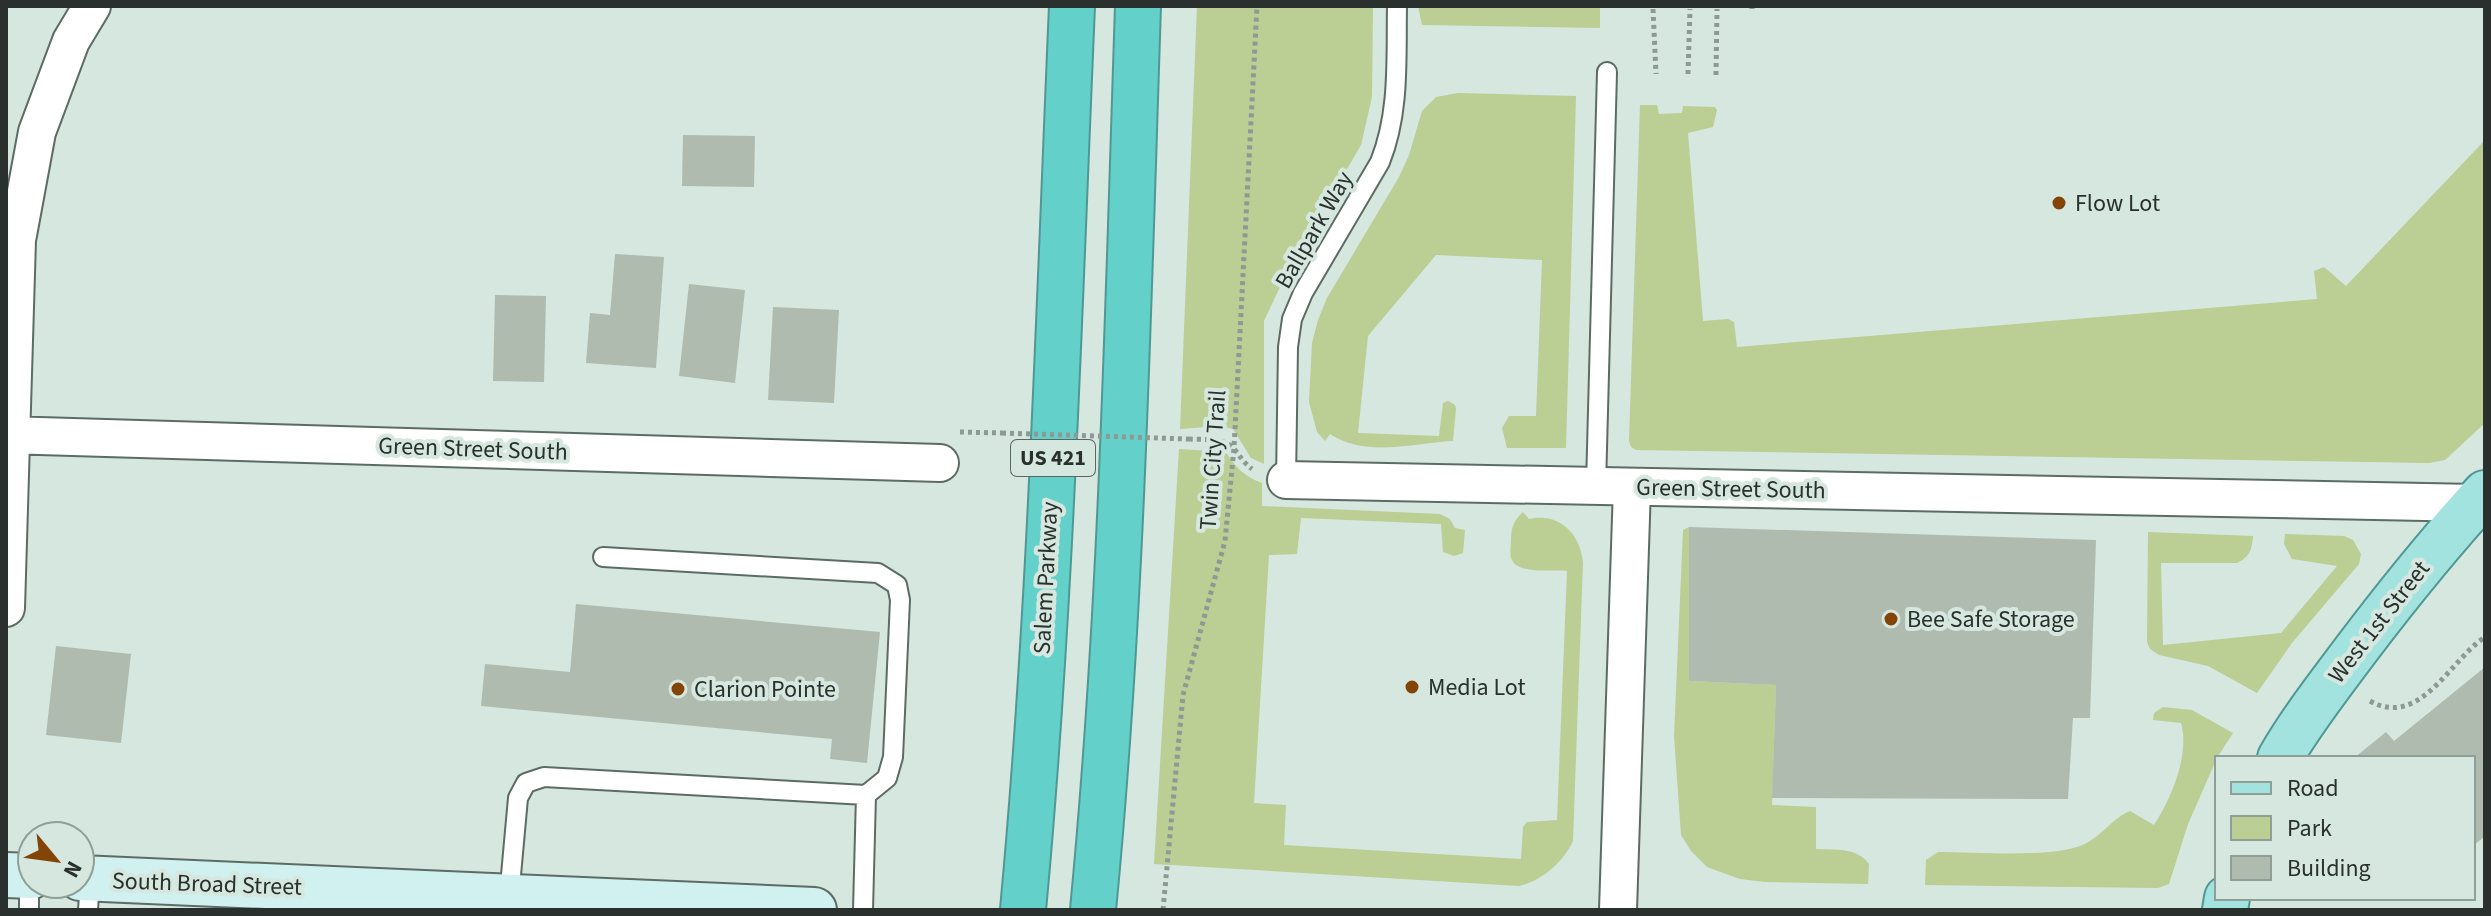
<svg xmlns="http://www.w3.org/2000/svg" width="2491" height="916" font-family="'Source Sans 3',sans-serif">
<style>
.green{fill:#bbce94}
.building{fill:#afbbaf}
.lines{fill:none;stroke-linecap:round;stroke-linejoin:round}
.lane-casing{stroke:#5c6c65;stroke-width:22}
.street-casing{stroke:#5c6c65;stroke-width:40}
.secondary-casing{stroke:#5c6c65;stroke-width:48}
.primary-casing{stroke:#4f9893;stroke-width:48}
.highway-casing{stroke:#4f9893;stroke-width:48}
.path{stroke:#8d9a94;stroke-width:5;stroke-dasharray:4 4;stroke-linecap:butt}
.lane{stroke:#fff;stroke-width:18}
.street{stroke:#fff;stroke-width:36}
.secondary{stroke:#d0f1ef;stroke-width:44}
.primary{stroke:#a2e3df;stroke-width:44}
.highway{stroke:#64d0ca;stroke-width:44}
.path-bridge{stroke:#8d9a94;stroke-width:5;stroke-dasharray:4 4;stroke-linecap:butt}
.poi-dot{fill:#834408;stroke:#d5e7df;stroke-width:3}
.labels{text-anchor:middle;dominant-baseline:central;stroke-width:8;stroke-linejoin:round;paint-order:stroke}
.shield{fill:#d5e7df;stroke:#5d6762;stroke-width:2}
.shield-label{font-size:22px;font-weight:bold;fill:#29302d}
.poi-label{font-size:24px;fill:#29302d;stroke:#d5e7df;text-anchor:start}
.street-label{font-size:24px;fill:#29302d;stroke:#d5e7df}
</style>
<rect width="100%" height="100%" fill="#d5e7df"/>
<!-- green -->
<path class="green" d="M1197,6H1373L1372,97L1361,145L1286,274L1264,321V464L1251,458L1233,429L1220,426L1180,429Z
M1418,6H1600V28L1422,25Z
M1458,93L1576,96L1566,448H1507L1502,428L1509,416H1536L1542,260L1436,255L1368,336L1358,433L1439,436L1443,403L1448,401L1455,405L1456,409L1453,441C1413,443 1366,458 1330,434L1325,441L1317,432L1309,402L1312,343L1318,320L1327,298L1399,177L1409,155L1422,111L1436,97Z
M1640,105H1657L1659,114L1682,113L1683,106L1715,107L1717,110L1713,127L1688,133L1703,321L1728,319L1734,322L1737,347L2317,299L2314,271L2324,267L2346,286L2485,140V423L2445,460L2429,463L1636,450L1631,447L1629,441Z
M1179,449L1226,452C1235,467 1245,477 1262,483V506L1440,514L1450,519L1455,528L1465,530L1463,553L1454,556L1443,552L1441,524L1301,518L1297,554L1269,555L1254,803L1286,805L1284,845L1521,859L1523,827L1527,822L1557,820L1567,571C1553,569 1519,575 1512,560C1509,554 1511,546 1511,540C1511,528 1514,520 1523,512L1529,519C1559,512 1580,533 1583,562L1573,841C1563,862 1542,881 1519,886L1154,864Z
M1689,527V681L1776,685L1772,805L1816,807V849C1835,850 1857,847 1869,864L1868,884L1765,882L1740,879L1707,867L1691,851L1681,835L1674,736L1683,530Z
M2148,532L2253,536C2252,549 2250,557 2237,563H2161L2163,645L2281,633L2337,566L2292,559L2284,544L2285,534L2344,536L2353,540L2361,554L2359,564L2292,643L2257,693L2208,666L2159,655L2150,649L2147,642Z
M2163,707L2192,710L2233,733L2217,758L2188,824L2169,884L2158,888L1925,885L1926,860L1938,852C1976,852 2047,858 2080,846C2100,839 2112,818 2130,811L2154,825C2171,799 2190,755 2181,723L2153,720L2154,713Z"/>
<!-- building -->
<path class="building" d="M683,135L755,136L754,187L682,186Z
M615,254L664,257L656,368L586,363L590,313L610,315Z
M689,284L745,290L735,383L679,376Z
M495,295L546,296L544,382L493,381Z
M773,307L839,310L834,403L768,400Z
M1689,527L2096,540L2090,718H2073L2068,799L1772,798L1776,685L1689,681Z
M576,604L880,632L867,763L830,759L832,739L481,706L485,664L570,672Z
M56,646L131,654L121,743L46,735Z
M2485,667V836L2473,846V758H2354L2386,732L2394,741Z"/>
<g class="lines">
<!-- lane casing -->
<g class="lane-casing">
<path id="lane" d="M1286,480L1288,347L1292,319L1303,293L1380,162C1400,112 1396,59 1397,6
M1596,486L1607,72
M603,557L878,573L897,585L900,600L893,757L887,778L866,795L863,910
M509,897L518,798L526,783L544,777L866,795
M29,910V876
M88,910L90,879"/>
</g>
<!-- street casing -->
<g class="street-casing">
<path id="street" d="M6,435L940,463
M1286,480L2476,503
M6,608L17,240L37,132L71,41L92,6
M1618,910L1632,487"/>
</g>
<!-- secondary casing -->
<g class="secondary-casing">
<path id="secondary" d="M6,875L32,876
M80,878L814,910"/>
</g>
<!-- primary casing -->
<g class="primary-casing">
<path id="primary" d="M2280,758C2298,727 2319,699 2340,671C2386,609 2433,550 2485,493
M2225,910L2227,898"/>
</g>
<!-- highway casing -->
<g class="highway-casing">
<path id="highway" d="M1023,910C1051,610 1059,307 1072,6
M1093,910C1122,610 1128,307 1138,6"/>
</g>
<!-- path -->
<path class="path" d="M1776,6V8
M1795,6V7
M1653,9L1656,74
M1752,9V6
M1688,74L1690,9
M1716,75L1717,9
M960,432L1002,433
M1189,439C1203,440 1224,437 1234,449C1241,457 1243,462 1252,469
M2370,701C2420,729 2450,660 2485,637
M2379,899V898
M1163,910L1183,695L1225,541L1234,448L1257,6"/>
<!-- lane -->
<use href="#lane" class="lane"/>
<!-- street -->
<use href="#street" class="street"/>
<!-- secondary -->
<use href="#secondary" class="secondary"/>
<!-- primary -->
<use href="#primary" class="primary"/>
<!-- highway -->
<use href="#highway" class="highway"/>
<!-- path-bridge -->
<path class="path-bridge" d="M1002,433L1189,439"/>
</g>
<!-- markers -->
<g class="poi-dot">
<circle cx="2059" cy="203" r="8"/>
<circle cx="1891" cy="619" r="8"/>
<circle cx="1412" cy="687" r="8"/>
<circle cx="678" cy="689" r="8"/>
</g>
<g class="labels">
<!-- shield labels -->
<rect class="shield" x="1011" y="440" width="84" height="36" rx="6"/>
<g class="shield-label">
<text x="1053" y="458">US 421</text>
</g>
<!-- poi labels -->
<g class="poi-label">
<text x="2075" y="203">Flow Lot</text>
<text x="1907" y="619">Bee Safe Storage</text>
<text x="1428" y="687">Media Lot</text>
<text x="694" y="689">Clarion Pointe</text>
</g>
<!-- street labels -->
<g class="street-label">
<text transform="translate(1314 230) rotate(-60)">Ballpark Way</text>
<text transform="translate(473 449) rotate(2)">Green Street South</text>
<text transform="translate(1213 460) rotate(-86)">Twin City Trail</text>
<text transform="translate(1731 489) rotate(1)">Green Street South</text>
<text transform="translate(1046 578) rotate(-87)">Salem Parkway</text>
<text transform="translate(2379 622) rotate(-52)">West 1st Street</text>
<text transform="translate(207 884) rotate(2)">South Broad Street</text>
</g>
</g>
<!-- border -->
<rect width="2491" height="916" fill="none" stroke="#29302d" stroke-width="16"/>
<!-- legend -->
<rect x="2215" y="756" width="260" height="144" fill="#d5e7df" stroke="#909e98" stroke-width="2"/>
<rect x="2231" y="782" width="40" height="12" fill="#a2e3df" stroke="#909e98" stroke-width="2"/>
<text x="2287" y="796" font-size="24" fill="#29302d">Road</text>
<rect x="2231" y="816" width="40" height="24" fill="#bbce94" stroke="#909e98" stroke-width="2"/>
<text x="2287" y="836" font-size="24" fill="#29302d">Park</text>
<rect x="2231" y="856" width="40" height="24" fill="#afbbaf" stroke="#909e98" stroke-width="2"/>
<text x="2287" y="876" font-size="24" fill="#29302d">Building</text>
<!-- north arrow -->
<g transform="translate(56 860) rotate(119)"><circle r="38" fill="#d5e7df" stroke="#909e98" stroke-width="2"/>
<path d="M0-6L14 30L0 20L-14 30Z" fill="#834408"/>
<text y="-12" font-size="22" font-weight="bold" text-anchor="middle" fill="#29302d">N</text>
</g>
</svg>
